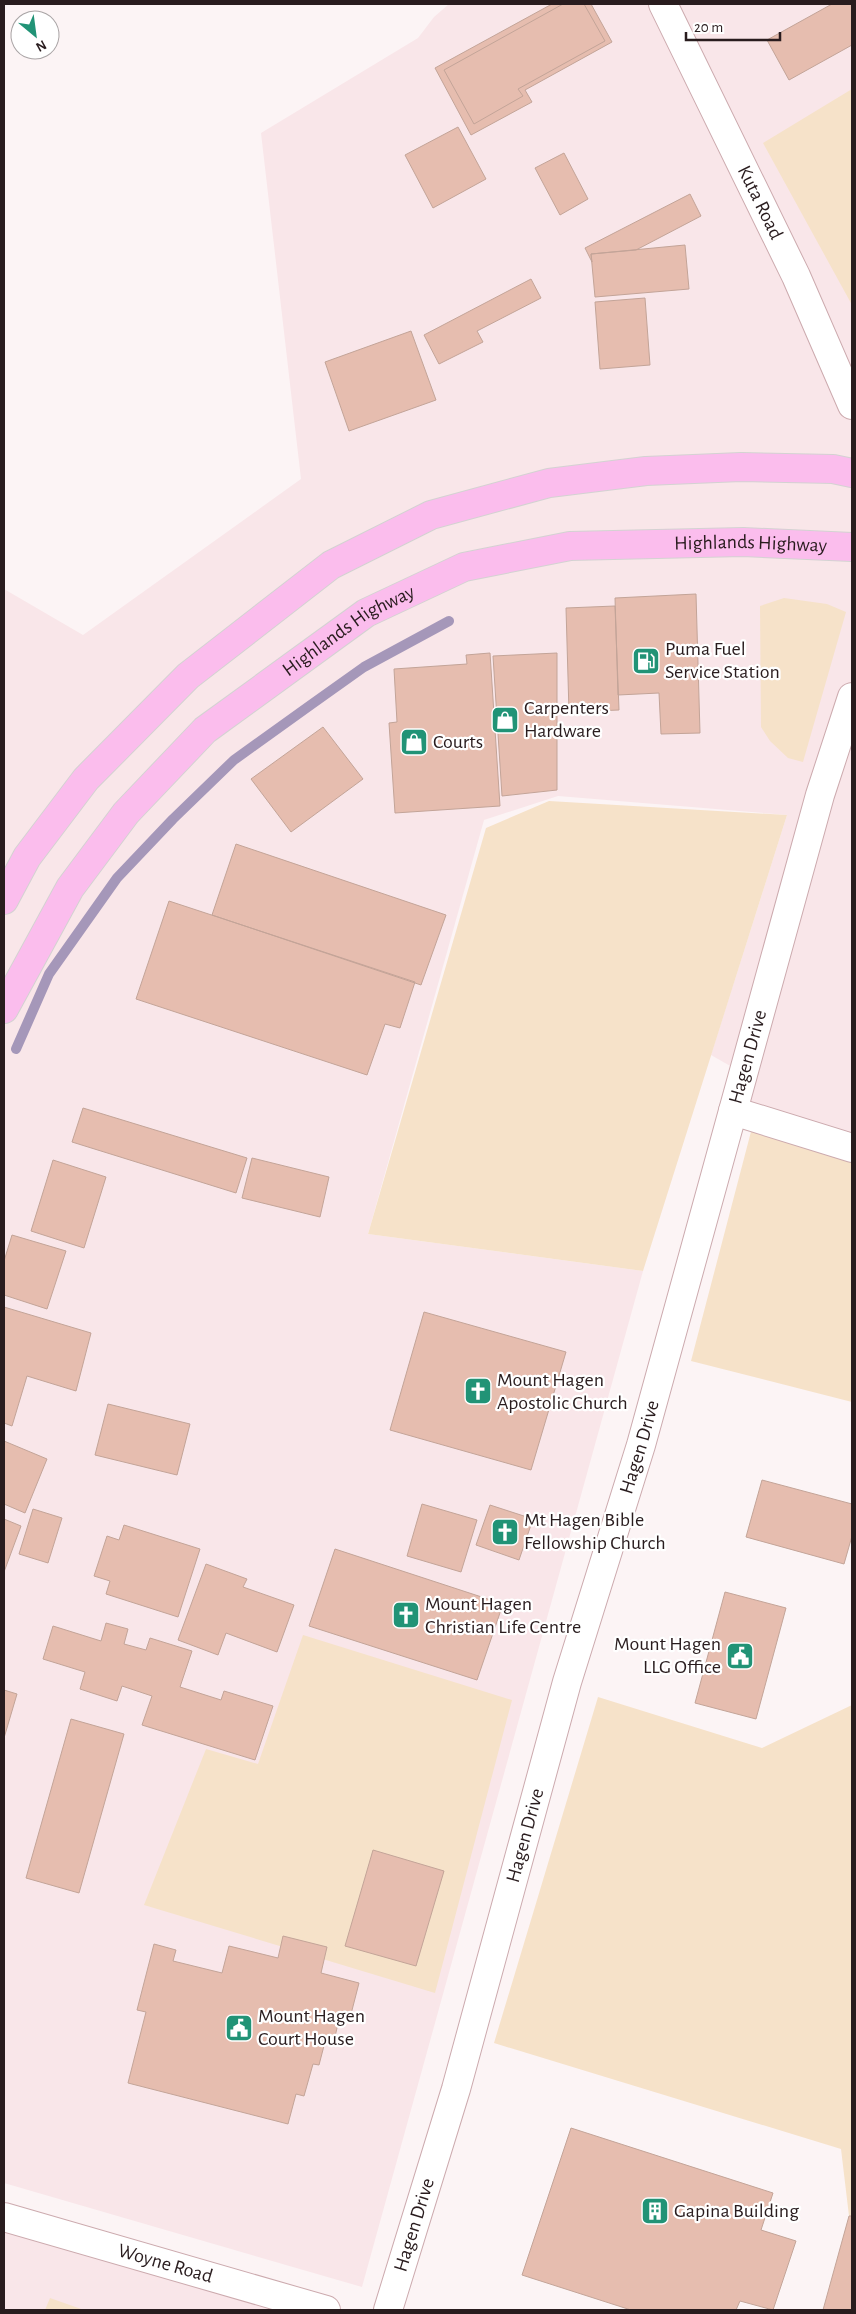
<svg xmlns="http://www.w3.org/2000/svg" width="856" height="2314" font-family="'Alegreya Sans',sans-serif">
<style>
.built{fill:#f9e6e9}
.green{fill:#f6e2c9}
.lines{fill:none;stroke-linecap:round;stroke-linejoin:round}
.stream{stroke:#a597b9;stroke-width:10}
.building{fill:#e6bdaf;stroke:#c3a498}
.minor-casing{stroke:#ccaaae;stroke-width:30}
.major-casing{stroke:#d4d2d2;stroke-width:30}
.minor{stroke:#fff;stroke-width:28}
.major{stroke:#fbbded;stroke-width:28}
.labels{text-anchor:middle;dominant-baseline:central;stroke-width:4.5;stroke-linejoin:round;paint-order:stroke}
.street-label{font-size:20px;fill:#291c1e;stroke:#fff}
.poi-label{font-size:20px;fill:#291c1e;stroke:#fff;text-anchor:start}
</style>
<rect width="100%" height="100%" fill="#fcf4f5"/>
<!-- built -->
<path class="built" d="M449,4H852V1148L733,1111L746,1075L711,1055L787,815L558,796L484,820L368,1234L643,1271L362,2287L4,2183V589L83,635L301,479L261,133L418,38L434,17Z
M4,2219L326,2310H4Z"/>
<!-- green -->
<path class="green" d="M852,89V305L763,143Z
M784,598L827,604L846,612L803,762L788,758L770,741L761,727L760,606Z
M549,801L787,815L643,1271L368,1234L486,828Z
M753,1124L852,1157V1402L691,1361Z
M303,1635L512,1700L435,1993L144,1905L206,1749L258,1764Z
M598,1697L762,1748L852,1705V2310H825L849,2216L841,2149L494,2043Z
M50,2298L84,2310H45Z"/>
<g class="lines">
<!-- stream -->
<path class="stream" d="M16,1049L49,974L117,878L173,819L234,760L312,704L364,667L449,621"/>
</g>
<!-- building -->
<path class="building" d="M552,4H591L612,42L525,90L532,102L471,135L435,68Z
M563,4H584L605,41L518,89L523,96L474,124L444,70Z
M832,4H852V45L789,80L767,40Z
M458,127L486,179L433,208L405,155Z
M564,153L588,199L560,215L535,168Z
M690,194L701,216L636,250L591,254L592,262L585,248Z
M685,245L689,289L595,297L591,254Z
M531,279L541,298L477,331L483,342L439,364L424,335Z
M645,298L650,365L600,369L595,302Z
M411,331L436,400L349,431L325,362Z
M696,594L700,733L661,734L659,693L618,695L615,598Z
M615,606L619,710L569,712L566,608Z
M490,653L500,806L395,813L389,723L397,722L394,669L467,664L466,655Z
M557,653V790L502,796L493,656Z
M323,727L363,779L291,832L251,779Z
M236,844L446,915L421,985L212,915Z
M169,901L415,982L400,1028L385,1024L367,1075L136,999Z
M83,1108L247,1158L236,1193L72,1142Z
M252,1158L329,1177L320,1217L242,1198Z
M53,1160L106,1177L84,1248L31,1231Z
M12,1235L66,1251L47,1309L4,1295V1261Z
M4,1307L91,1333L76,1391L27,1376L12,1426L4,1423Z
M424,1312L566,1352L531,1470L390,1430Z
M108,1404L190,1424L177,1475L95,1455Z
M4,1441L47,1459L25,1513L4,1504Z
M762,1480L852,1504V1536L844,1564L746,1537Z
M422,1504L477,1520L461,1572L407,1556Z
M490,1505L533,1519L519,1560L476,1545Z
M33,1509L62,1518L48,1563L19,1554Z
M4,1519L21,1526L4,1572Z
M124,1525L200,1549L178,1617L106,1594L110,1581L94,1576L107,1536L119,1540Z
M335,1549L503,1604L477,1680L309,1626Z
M206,1564L247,1579L243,1587L294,1605L277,1652L226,1633L218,1655L178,1640Z
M725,1592L786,1608L756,1719L695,1703Z
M106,1623L128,1629L124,1644L146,1650L150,1638L192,1651L180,1687L221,1700L224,1691L273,1706L255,1760L142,1725L152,1696L122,1686L117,1701L80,1689L85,1672L43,1659L53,1626L101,1641Z
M4,1690L17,1694L4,1738Z
M71,1719L124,1734L79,1893L26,1878Z
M373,1850L444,1871L416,1966L345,1946Z
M283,1936L327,1947L321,1973L359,1983L350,2018L340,2015L334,2041L326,2038L319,2065L313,2064L304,2096L296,2094L288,2124L128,2083L146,2012L137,2010L154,1944L176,1950L173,1961L222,1973L229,1946L278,1958Z
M571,2128L773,2193L761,2230L796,2241L773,2310L740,2301L736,2310H631L522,2275Z
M849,2216H852V2310H823Z"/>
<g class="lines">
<!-- minor casing -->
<g class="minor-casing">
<g id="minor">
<path id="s1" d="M663,4L796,276L852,405"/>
<path d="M733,1111L852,1148"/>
<path id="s2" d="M4,2217L326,2310"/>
<path id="s3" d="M388,2310L456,2089L567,1682L641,1445L820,795L852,697"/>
</g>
</g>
<!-- major casing -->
<g class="major-casing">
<g id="major">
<path d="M4,900L27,857L86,779L188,676L331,565L431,515L549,483L646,471L741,467L833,469L852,473"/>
<path id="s4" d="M4,1009L70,888L126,813L205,730L366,613L464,567L570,546L743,542L852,547"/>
</g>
</g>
<!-- minor -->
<use href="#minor" class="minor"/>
<!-- major -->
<use href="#major" class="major"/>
</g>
<!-- icons -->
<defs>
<g id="fuel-square" transform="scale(1.4375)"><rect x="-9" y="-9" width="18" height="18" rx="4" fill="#219376" stroke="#fff"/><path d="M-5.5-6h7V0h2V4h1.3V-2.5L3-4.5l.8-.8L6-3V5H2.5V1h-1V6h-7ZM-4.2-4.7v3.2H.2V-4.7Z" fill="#fff"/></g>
<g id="shop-square" transform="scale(1.4375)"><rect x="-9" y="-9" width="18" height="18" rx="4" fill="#219376" stroke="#fff"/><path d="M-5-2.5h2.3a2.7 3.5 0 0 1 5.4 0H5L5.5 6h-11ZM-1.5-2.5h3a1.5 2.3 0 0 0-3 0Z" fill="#fff"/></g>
<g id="church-square" transform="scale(1.4375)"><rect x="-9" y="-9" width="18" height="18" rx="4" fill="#219376" stroke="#fff"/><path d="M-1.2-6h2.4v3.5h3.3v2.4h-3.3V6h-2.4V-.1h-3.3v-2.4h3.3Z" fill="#fff"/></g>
<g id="civic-square" transform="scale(1.4375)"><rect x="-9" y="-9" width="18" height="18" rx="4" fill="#219376" stroke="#fff"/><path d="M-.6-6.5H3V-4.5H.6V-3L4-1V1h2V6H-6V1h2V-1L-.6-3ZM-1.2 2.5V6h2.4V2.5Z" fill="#fff"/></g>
<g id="building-square" transform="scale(1.4375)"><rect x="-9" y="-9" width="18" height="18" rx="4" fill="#219376" stroke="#fff"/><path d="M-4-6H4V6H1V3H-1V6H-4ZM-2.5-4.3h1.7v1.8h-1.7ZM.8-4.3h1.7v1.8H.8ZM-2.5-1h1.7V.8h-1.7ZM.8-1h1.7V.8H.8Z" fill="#fff"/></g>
</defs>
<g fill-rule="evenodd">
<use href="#fuel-square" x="646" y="661"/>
<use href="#shop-square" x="505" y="720"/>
<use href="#shop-square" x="414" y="742"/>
<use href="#church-square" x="478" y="1391"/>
<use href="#church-square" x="505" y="1532"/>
<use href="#church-square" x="406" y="1615"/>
<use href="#civic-square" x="740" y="1656"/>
<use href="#civic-square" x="239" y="2028"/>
<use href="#building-square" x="655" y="2211"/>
</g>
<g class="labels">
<!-- street labels -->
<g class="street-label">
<text stroke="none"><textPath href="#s1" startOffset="221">Kuta Road</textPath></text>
<text stroke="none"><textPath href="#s4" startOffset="942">Highlands Highway</textPath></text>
<text stroke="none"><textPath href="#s4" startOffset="521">Highlands Highway</textPath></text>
<text stroke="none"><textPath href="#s3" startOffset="1304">Hagen Drive</textPath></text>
<text stroke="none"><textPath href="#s3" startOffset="899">Hagen Drive</textPath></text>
<text stroke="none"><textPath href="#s3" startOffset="494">Hagen Drive</textPath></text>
<text stroke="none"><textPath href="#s3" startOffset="89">Hagen Drive</textPath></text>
<text stroke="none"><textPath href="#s2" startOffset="168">Woyne Road</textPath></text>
</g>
<!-- poi labels -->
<g class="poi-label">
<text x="665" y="649">Puma Fuel<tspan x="665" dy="23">Service Station</tspan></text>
<text x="524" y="708">Carpenters<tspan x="524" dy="23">Hardware</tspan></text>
<text x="433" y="742">Courts</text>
<text x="497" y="1380">Mount Hagen<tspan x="497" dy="23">Apostolic Church</tspan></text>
<text x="524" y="1520">Mt Hagen Bible<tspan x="524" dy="23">Fellowship Church</tspan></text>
<text x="425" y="1604">Mount Hagen<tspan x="425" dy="23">Christian Life Centre</tspan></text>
<text x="721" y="1644" text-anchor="end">Mount Hagen<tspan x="721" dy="23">LLG Office</tspan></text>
<text x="258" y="2016">Mount Hagen<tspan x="258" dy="23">Court House</tspan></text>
<text x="674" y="2211">Gapina Building</text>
</g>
</g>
<!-- border -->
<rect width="856" height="2314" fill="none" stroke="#291c1e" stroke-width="10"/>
<!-- north arrow -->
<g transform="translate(35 35) rotate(151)"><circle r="24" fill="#ffffff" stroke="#a9a4a5"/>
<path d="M0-4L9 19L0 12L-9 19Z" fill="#219376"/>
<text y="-8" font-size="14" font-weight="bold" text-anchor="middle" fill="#291c1e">N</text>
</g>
<!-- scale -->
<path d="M686 32v8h94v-8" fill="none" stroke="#291c1e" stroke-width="2.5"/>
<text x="694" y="32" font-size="15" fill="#291c1e" stroke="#ffffff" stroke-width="4" paint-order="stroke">20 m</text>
</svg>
